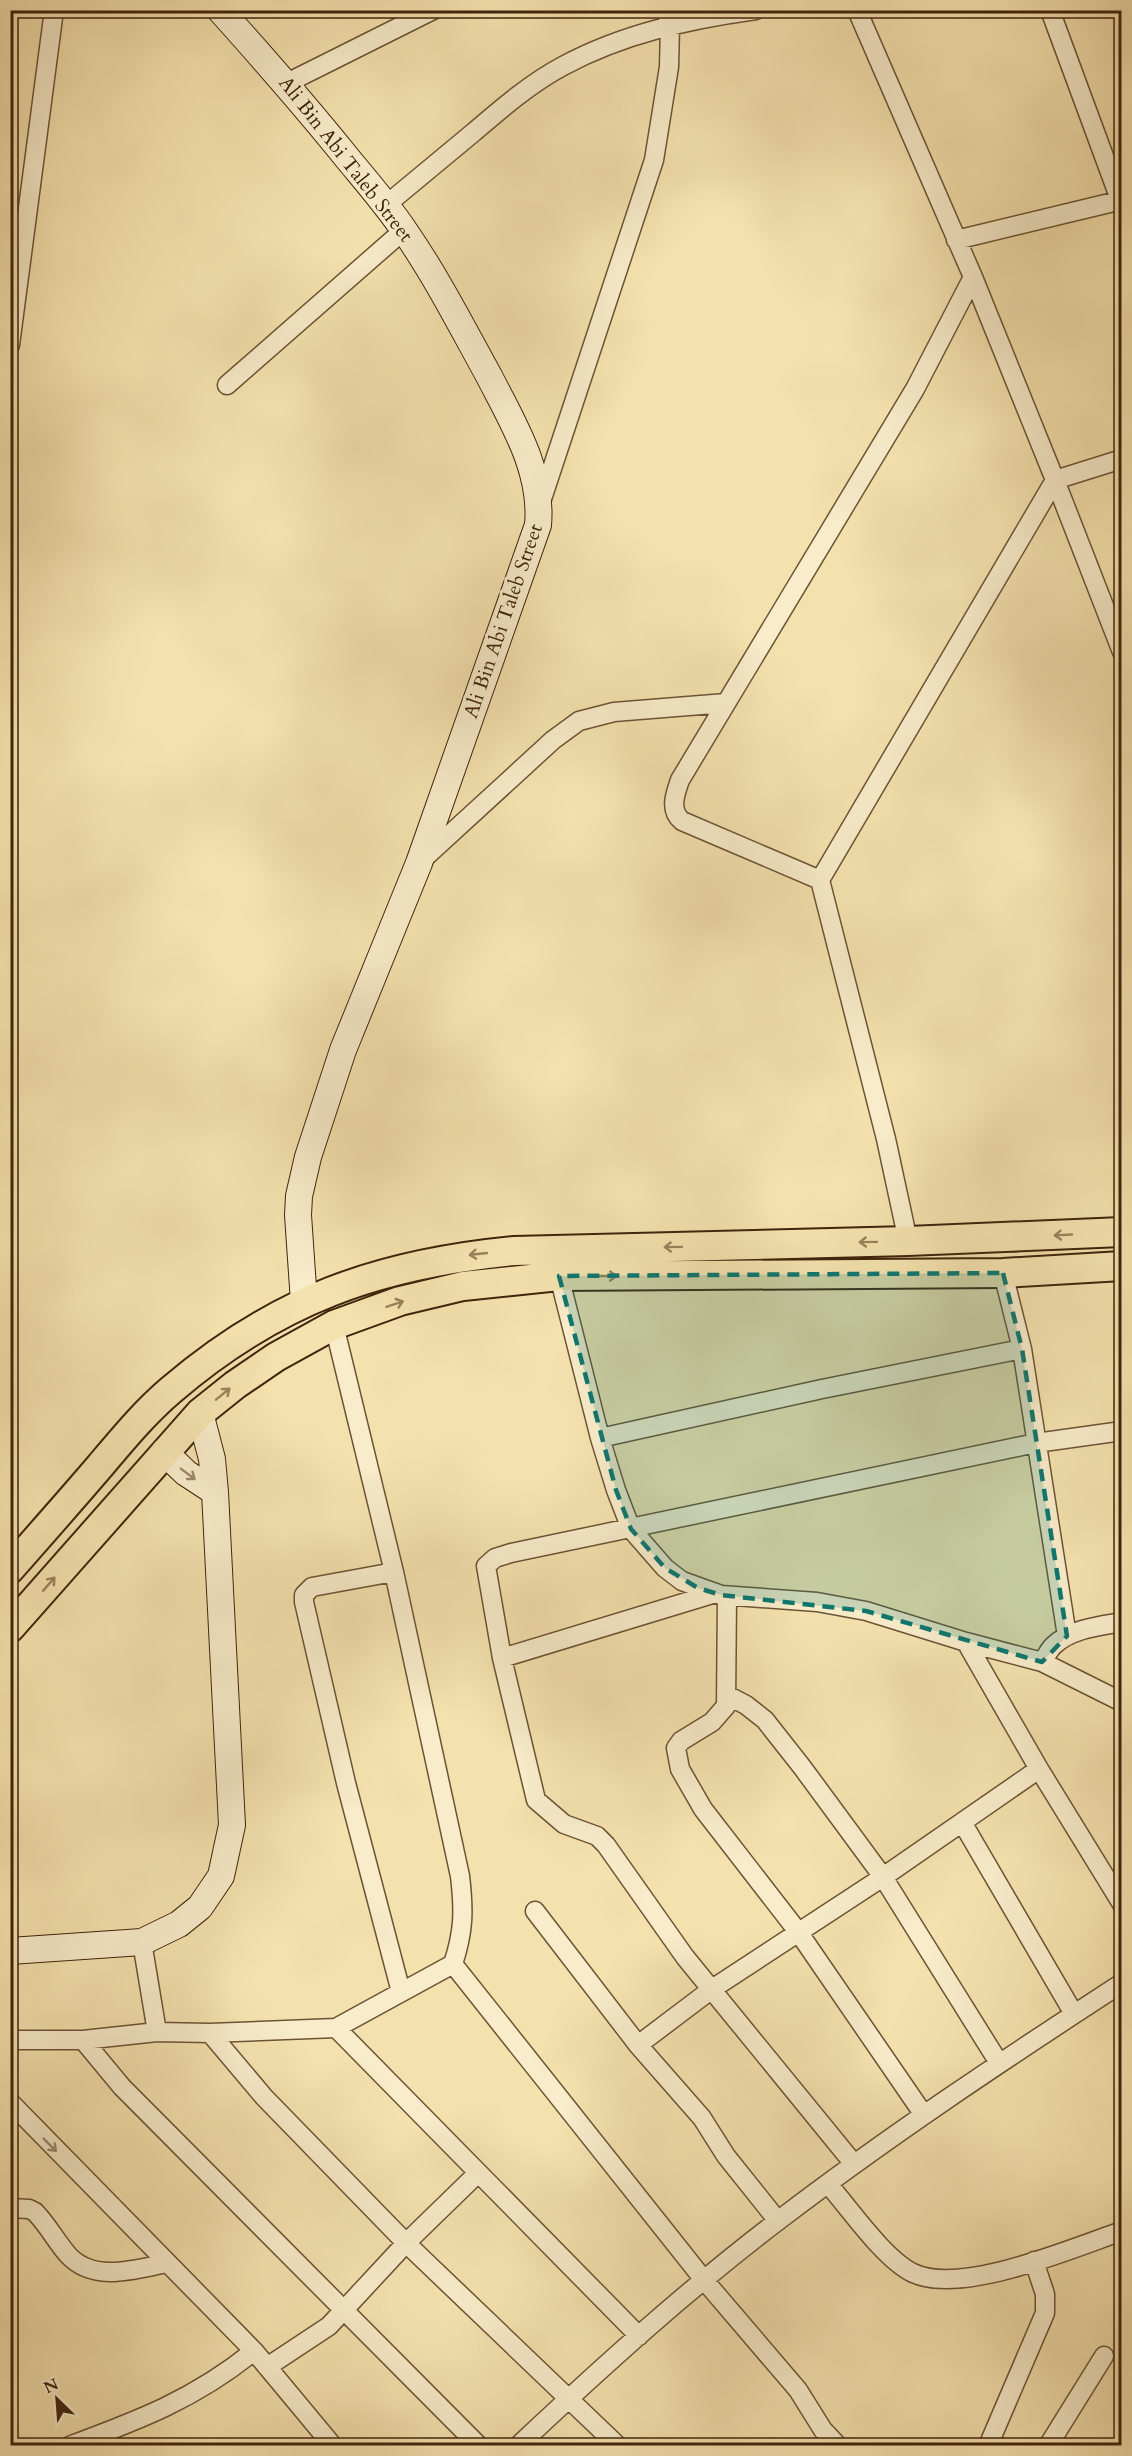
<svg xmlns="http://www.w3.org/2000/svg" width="1132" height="2456" font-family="Cardo,serif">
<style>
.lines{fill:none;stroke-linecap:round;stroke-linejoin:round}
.street-casing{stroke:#6d5334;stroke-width:21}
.secondary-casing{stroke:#40230c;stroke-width:28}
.primary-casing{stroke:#40230c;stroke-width:32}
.street{stroke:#f8ecca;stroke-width:18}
.secondary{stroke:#f8ecca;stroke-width:26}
.primary{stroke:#f4e2ae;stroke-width:28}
.oneway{stroke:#9a825d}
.oneway2{stroke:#9c886b}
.marked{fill:#0f766e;fill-opacity:0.2;stroke:#0f766e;stroke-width:4.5;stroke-dasharray:12 8;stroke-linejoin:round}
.labels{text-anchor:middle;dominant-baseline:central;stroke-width:6;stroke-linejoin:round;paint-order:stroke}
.street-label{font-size:20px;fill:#40230c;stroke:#f8ecca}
</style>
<rect width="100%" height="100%" fill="#f4e2ae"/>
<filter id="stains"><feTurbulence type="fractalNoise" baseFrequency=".00333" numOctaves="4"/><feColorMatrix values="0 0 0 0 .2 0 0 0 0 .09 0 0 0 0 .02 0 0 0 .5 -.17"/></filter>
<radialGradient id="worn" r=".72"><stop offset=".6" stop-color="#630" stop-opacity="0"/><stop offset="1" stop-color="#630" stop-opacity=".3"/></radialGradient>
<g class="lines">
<!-- street casing -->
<g class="street-casing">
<path id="street" d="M857,10L973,277L1055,480L1122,652
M1050,10L1122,205
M287,83L433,10
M386,205C415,181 445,156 474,132C502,108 531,83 563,66C622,34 690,19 756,10
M956,240L1122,200
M10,345L54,10
M227,385L404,230
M540,505L654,160L669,67L670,26L666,10
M422,860L553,740L579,721L614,712L726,703
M820,880L682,821C669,810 675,794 680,780L915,389L973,277
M908,1241L886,1139L820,880L1055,480L1122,459
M559,1276L600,1438L616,1490L631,1529L665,1568L682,1581L721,1595L817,1602L866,1611L966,1642L1042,1662L1122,1702
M334,1325L394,1572L460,1876C464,1910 464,1931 453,1964
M1022,1349L1067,1636
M600,1438L822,1389L1022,1349L1003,1273
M394,1572L312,1587L304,1595V1602L346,1783L401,1992
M727,1596L726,1706L712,1722L681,1741L676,1748L680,1769L703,1809L799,1933L924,2115
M966,1642L1039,1769L1122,1904
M502,1658L716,1593
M1042,1662C1046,1657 1049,1650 1053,1646C1070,1629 1099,1626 1122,1622
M727,1695L746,1705L765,1720L802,1767L883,1877L999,2063
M962,1822L1074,2014
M535,1911L638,2045L702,2118L726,2156L778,2221
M142,1942L157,2032
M336,2028L453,1964L704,2280L798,2390L823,2430L838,2446
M210,2033L264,2097L406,2243L618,2446
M10,2040H83L157,2032L210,2033L336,2028L639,2336
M83,2040L122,2087L479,2446
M638,2045L712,1989L883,1877L1039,1769
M10,2102L254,2351L333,2446
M854,2164L685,1957L606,1845L597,1836L564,1824L536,1800L502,1658L486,1566L495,1558L511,1553L1036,1443L1122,1431
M828,2184C850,2209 884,2259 913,2273C961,2296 1073,2248 1122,2231
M10,2208L29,2209L35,2212C48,2225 57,2243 69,2256C95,2283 136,2269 167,2263
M267,2367L329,2326L406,2243L478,2173
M69,2446C139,2420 195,2399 254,2351
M518,2446C602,2367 687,2290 779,2220C889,2136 1005,2059 1122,1983
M988,2446L1045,2313V2294L1034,2261
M1048,2446L1104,2356"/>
</g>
<!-- secondary casing -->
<g class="secondary-casing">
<path id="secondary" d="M220,10C264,59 307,108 348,159C367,182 387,205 404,230C436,276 462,327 489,376C513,423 543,471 538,525L419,863L343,1050L308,1157L299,1196L298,1215L304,1302
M164,1452L186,1473L215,1492
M10,1951L142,1942L179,1924L200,1907L221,1876L232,1825L215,1492L212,1459L200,1413"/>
</g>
<!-- primary casing -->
<g class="primary-casing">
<path id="primary" d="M10,1569C40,1535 70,1501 100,1466C122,1440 144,1413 171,1390C276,1300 378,1264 514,1251L908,1241L1122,1232
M10,1628L200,1413L235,1385L276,1357L334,1325L400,1301L463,1286L559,1276L1003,1273L1122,1266"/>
</g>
<!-- street -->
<use href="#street" class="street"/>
<!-- secondary -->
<use href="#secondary" class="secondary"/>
<!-- primary -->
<use href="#primary" class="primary"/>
</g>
<!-- one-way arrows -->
<defs><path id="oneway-shaft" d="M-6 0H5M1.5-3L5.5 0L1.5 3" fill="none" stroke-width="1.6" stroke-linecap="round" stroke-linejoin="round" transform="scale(1.5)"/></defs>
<g class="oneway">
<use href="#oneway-shaft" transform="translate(1063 1235) rotate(177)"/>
<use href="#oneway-shaft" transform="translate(868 1242) rotate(179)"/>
<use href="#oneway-shaft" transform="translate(673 1247) rotate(179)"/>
<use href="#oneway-shaft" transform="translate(478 1254) rotate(174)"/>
<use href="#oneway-shaft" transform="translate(608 1276)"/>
<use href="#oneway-shaft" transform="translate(395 1304) rotate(-19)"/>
<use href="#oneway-shaft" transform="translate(223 1394) rotate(-39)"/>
<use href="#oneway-shaft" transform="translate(49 1584) rotate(-49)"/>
</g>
<g class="oneway2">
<use href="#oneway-shaft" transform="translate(188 1474) rotate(37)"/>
<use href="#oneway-shaft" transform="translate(50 2145) rotate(45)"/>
</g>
<!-- marked area -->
<path class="marked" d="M1003,1273L1022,1349L1067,1636L1042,1662L866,1611L721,1595L698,1588L665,1568L631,1529L616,1490L559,1276Z"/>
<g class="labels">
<!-- street labels -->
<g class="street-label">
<text transform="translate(346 159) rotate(52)">Ali Bin Abi Taleb Street</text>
<text transform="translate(503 621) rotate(-71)">Ali Bin Abi Taleb Street</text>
</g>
</g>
<!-- margin -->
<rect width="1132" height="2456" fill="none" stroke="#f4e2ae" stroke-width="36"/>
<rect x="12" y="12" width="1108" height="2432" fill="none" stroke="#40230c" stroke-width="3"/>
<rect x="18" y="18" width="1096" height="2420" fill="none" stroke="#40230c" stroke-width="1.5"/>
<!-- north arrow -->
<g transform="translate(57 2399) rotate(335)" stroke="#f8ecca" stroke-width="4.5" paint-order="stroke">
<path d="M0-4.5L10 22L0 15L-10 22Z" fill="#40230c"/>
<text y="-9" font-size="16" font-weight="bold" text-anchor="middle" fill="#40230c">N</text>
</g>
<rect width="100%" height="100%" filter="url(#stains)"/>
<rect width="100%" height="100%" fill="url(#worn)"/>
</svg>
